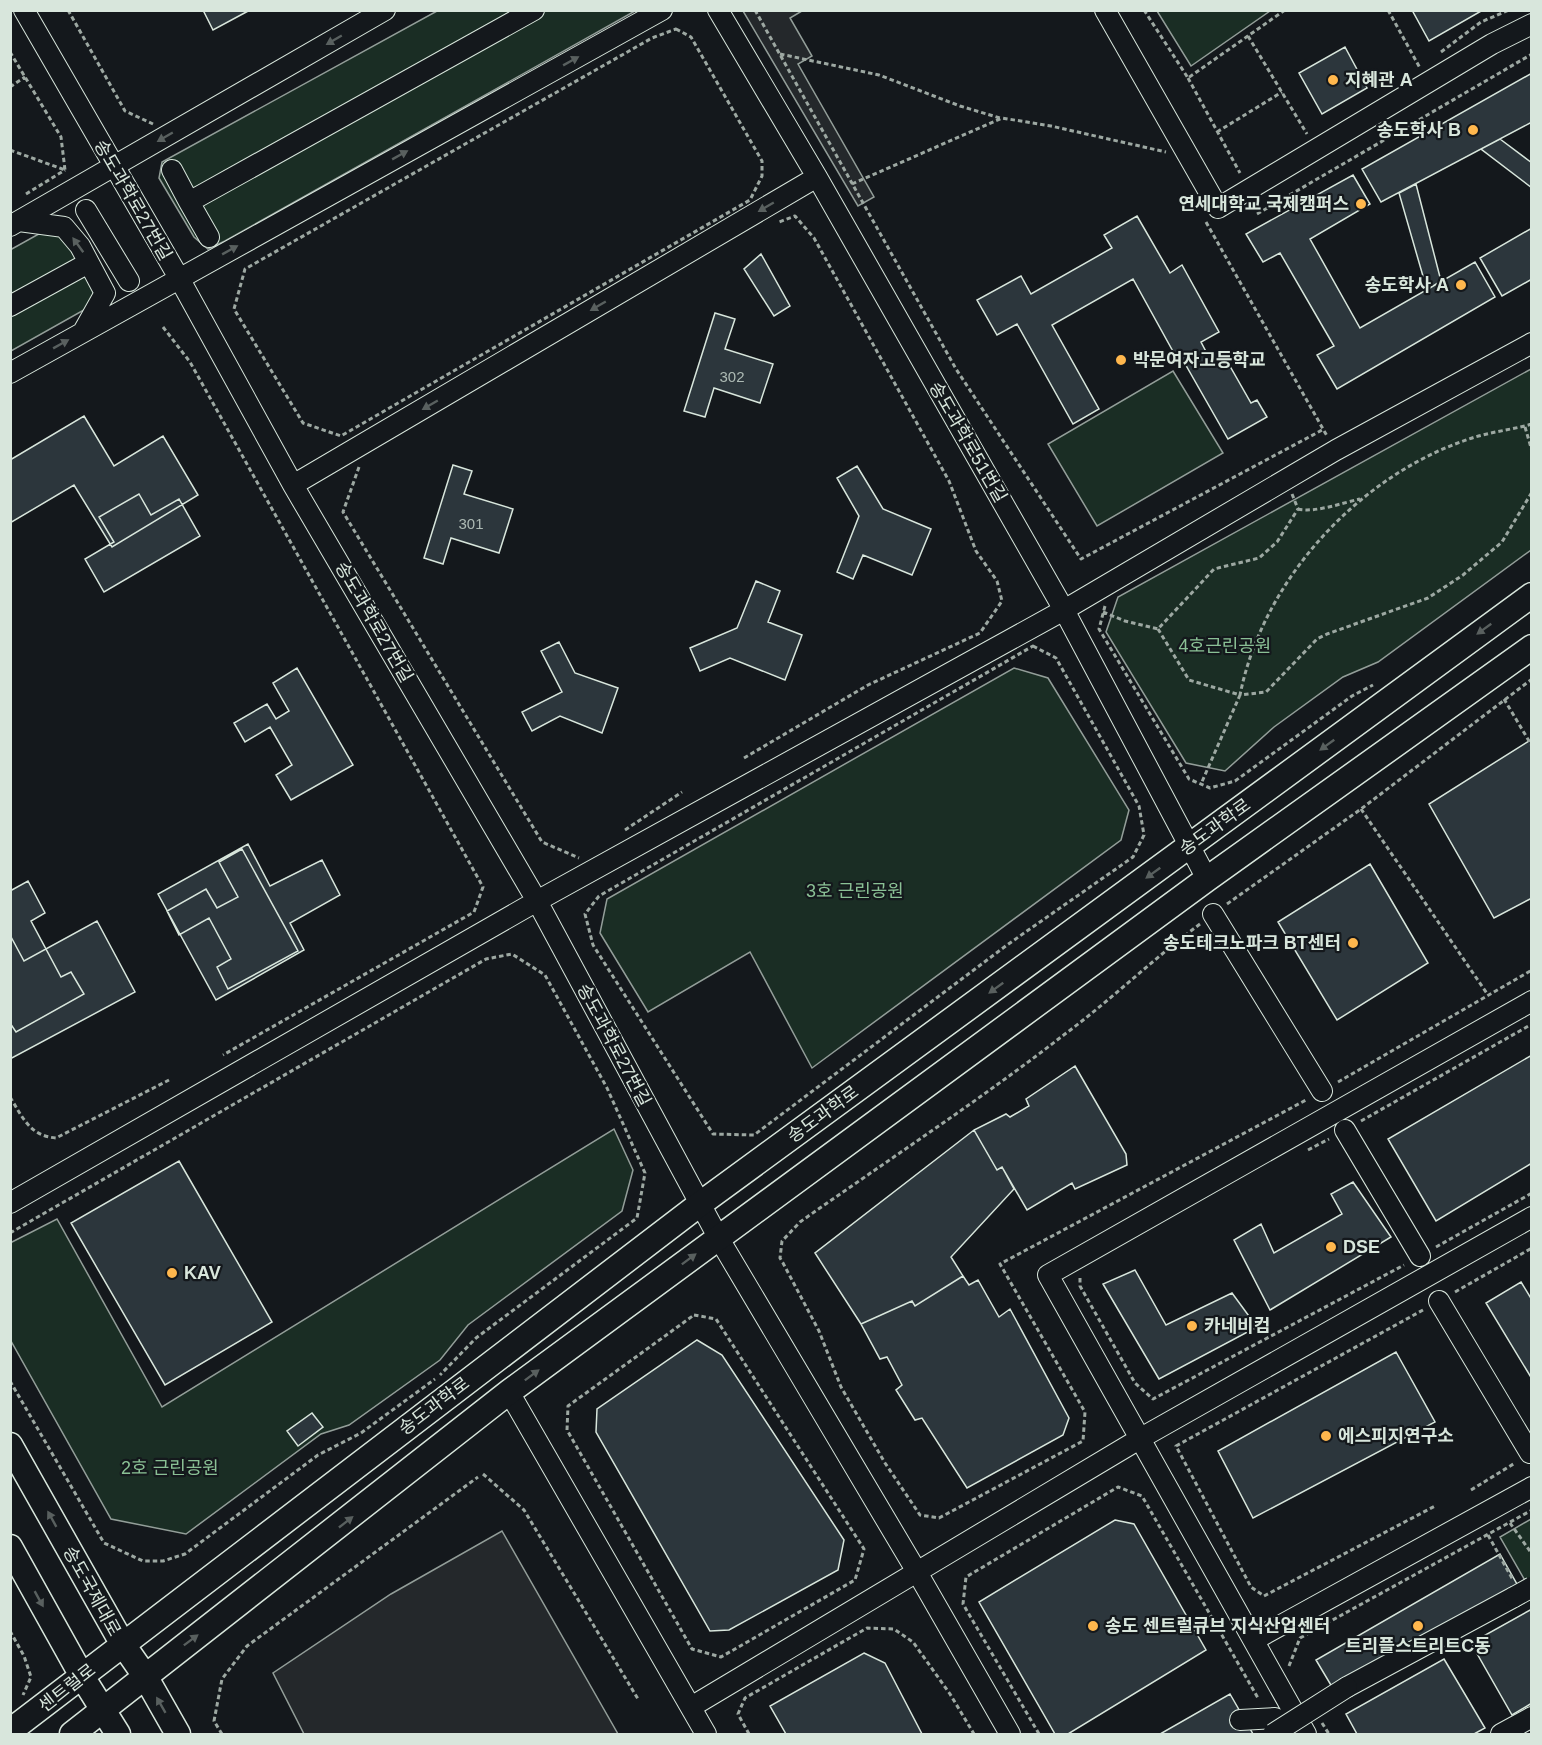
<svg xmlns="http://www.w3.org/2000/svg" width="1542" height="1745" font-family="Helvetica,'Noto Sans KR',sans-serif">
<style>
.green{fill:#1a2d24;stroke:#939e99;stroke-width:1.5}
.parking{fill:#24282b;stroke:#939e99;stroke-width:1.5}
.building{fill:#2c363c;stroke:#d8e6dc;stroke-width:1.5}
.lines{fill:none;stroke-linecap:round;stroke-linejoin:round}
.minor-casing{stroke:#d8e6dc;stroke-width:22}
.major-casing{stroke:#d8e6dc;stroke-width:27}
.path{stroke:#9da8a2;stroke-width:3;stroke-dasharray:4.5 3;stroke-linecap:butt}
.minor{stroke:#14181c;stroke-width:20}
.major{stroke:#14181c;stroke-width:24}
.minor-bridge-casing{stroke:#d8e6dc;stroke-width:22;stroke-linecap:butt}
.minor-bridge{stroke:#14181c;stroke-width:20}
.oneway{fill:#59605f}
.poi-dot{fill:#ffb74d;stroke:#14181c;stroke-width:2}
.labels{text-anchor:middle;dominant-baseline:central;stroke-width:4.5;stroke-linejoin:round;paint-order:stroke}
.number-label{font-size:15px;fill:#adbab4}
.poi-label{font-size:18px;font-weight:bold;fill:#d8e6dc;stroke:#14181c;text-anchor:start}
.street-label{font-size:18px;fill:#d8e6dc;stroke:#14181c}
.park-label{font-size:18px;fill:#8ac095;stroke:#14181c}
</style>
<rect width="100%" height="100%" fill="#14181c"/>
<!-- green -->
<path class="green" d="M437,11H635L225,241L208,249L194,237L159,178L162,162Z
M1157,11H1270L1191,66Z
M44,231L70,236L95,281L91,306L11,351L10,250Z
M1531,369V550L1378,662L1343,677L1274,727L1225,771L1186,763L1106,632L1118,597Z
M1173,371L1223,453L1097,526L1048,444Z
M1014,668L1048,678L1129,810L1121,840L812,1068L750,952L648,1012L600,933L607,899Z
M614,1129L633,1170L622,1211L468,1325L440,1360L349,1425L321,1434L186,1534L111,1519L11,1341L10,1243L57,1219L162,1407Z
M1531,1519V1591L1500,1537Z"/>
<!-- parking -->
<path class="parking" d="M743,11H802L790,18L812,56L798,64L874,197L858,206Z
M502,1531L618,1734H304L273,1673L391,1594Z"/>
<!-- building -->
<path class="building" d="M203,10H250L213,30Z
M1412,10H1483L1429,41Z
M1345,47L1367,88L1322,114L1299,73Z
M1532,73V122L1381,202L1362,169Z
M1500,139L1532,163V188L1481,149Z
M1353,175L1370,204L1310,239L1360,328L1475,262L1495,297L1337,389L1317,355L1334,346L1280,253L1263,262L1246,234Z
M1416,184L1441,281L1427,290L1399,193Z
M1137,216L1170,273L1182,265L1219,332L1201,342L1211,361L1223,354L1251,403L1257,400L1267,417L1228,439L1184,362L1180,364L1133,279L1052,325L1099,409L1073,424L1017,324L997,335L977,300L1021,276L1031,294L1112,248L1104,235Z
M1532,228V279L1502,296L1480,258Z
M761,254L790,306L774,316L744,269Z
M715,313L735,319L725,349L773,364L760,403L714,388L705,417L684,411Z
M84,416L114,466L163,436L198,495L112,547L74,485L10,523V460Z
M453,465L472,471L464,494L513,509L499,553L451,538L443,564L424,558Z
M857,466L883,509L931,529L912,575L863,555L853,579L837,572L859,516L837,478Z
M139,494L151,515L179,499L200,536L104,592L85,559L114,542L99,517Z
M756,581L780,591L768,622L802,635L785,680L730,658L700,671L690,648L737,628Z
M559,642L575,673L618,688L602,733L560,716L532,731L522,712L562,692L541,651Z
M297,668L353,765L291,800L276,775L292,765L270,727L245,742L234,723L267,704L276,719L289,711L273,683Z
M1532,739V898L1494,918L1429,804Z
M248,844L270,886L322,860L340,895L290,923L304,950L216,1000L158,894Z
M242,849L298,951L228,989L217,967L231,959L209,918L179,935L167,911L206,889L217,908L238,897L219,862Z
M1370,864L1428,963L1337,1020L1278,922Z
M28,881L45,913L31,921L61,977L71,972L84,994L16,1032L10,1023V891Z
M97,921L135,992L10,1059V935L24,961Z
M1532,1055V1163L1436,1221L1388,1139Z
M1075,1066L1126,1154L1127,1165L1075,1189L1072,1183L1027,1210L1002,1167L997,1170L974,1130L1006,1114L1010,1117L1029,1106L1026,1099Z
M974,1130L997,1170L1002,1167L1014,1189L951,1257L963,1276L915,1306L912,1301L861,1324L815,1253Z
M179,1161L272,1322L165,1385L71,1223Z
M1353,1182L1391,1237L1270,1310L1234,1240L1261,1224L1274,1253L1342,1214L1331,1194Z
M1135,1270L1166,1325L1232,1293L1257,1327L1159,1379L1103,1284Z
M963,1276L969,1285L978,1280L999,1317L1010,1309L1069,1418L1063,1435L967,1488L922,1418L915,1420L896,1390L902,1385L887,1357L880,1359L861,1324L912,1301L915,1306Z
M1521,1282L1532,1300V1379L1486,1303Z
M697,1340L722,1355L844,1540L838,1570L729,1630L710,1631L596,1432L597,1409Z
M1396,1352L1435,1422L1253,1518L1218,1451Z
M312,1413L323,1427L298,1446L287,1431Z
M1115,1520L1134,1524L1206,1650L1068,1734H1055L979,1602Z
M1500,1554L1522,1593L1338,1697L1316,1660Z
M1532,1609V1703L1512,1715L1471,1643Z
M864,1653L885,1663L922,1734H786L770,1706Z
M1444,1659L1485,1728L1474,1734H1357L1346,1714Z
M1230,1694L1253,1734H1160Z"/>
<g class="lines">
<!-- minor casing -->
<g class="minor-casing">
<path id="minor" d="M24,10L179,278L293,485L537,901L718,1237L917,1572L1010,1734
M718,10L817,177L1064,610L1207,879
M1105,10L1218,208L1492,44L1532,24
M172,170L189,202L534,10
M189,202L209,237
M86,210L129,281
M19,221L64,227L80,246L105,293L83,332
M10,226L385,10
M10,306L81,267
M10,373L662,10
M293,485L817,177
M1213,914L1322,1091
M1345,1130L1420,1256
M10,1203L537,901L1064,610L1336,450L1532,343
M1439,1301L1530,1453
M509,1392L706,1734
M1254,1640L1532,1487
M1347,1687L1514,1597
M691,1707L1141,1438L1532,1217
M1240,1720L1275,1718L1298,1733
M1306,1734L1048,1275L1532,1001
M1501,1734L1532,1717"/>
</g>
<!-- major casing -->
<g class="major-casing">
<path id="major" d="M10,1445L122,1643L145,1676L178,1734
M10,1547L83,1678L118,1734
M10,1731L700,1204L1532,595
M72,1734L509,1392L1207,879L1532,647"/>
</g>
<!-- path -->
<path class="path" d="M68,10L125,111L153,124
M755,10L956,369L1081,559L1324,429
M1144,10L1188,78L1285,10
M1388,10L1420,68
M676,29L691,37L762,161V176L750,200L341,436L303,423L234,309L245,269L652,38Z
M1248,36L1307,134
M10,52L61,137L65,170
M1441,52L1481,22L1509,10
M780,54L879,75L960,106L1000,118
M1188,78L1240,173
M10,87L25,77
M1217,132L1282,92
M10,150L65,170
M852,184L1002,118L1051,126L1166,152
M26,194L65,170
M1257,214L1532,54
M1206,222L1327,436
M163,327L190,362L483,887L474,912L223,1055
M1532,424C1511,430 1489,432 1469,439C1358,476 1263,580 1240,695L1266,692L1317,639L1327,634L1428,598L1463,575L1502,542L1532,492
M1525,427L1532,451
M359,467L343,512L542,842L579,858
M1292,494L1298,509
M1298,509C1315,513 1342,503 1360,499
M1105,606L1099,629L1189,779L1210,788L1235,781L1352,696L1373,685
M1103,612L1125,621L1158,629L1214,569L1259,558L1277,542L1298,509
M1158,629L1189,680L1240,695L1201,784
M1033,646L1056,658L1139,806L1144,835L1133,857L1007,945L754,1135L713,1134L593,945L585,914L599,896Z
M1504,699L1532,746
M744,758L868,685L980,633L1002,601L997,581L976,551L949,481L814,238L795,216L779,222
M1361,809L1488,995
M625,830L682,792
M1227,904L1361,809L1532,679
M1200,924C1153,959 1112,999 1065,1034C980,1100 888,1160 800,1222L782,1241L780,1258L783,1263L819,1331L841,1387L885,1463L920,1515L939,1518L1083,1441L1085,1412L1000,1264L1306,1100
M1338,1082L1532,970
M10,1097C23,1118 30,1136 56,1138L169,1080
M1361,1121L1532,1024
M1308,1150L1329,1139
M10,1156V1157
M10,1233L486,959L512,954L545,975L607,1088L645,1173L637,1218L476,1338L440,1375
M1436,1247L1532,1193
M1080,1278V1286L1135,1383L1153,1399L1404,1265
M1455,1292L1532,1248
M1423,1310L1176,1446L1251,1587L1264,1596L1435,1506
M694,1315L716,1319L864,1549L855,1580L721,1657L692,1649L567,1430L568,1406Z
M10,1381L104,1543L143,1561H163L185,1554L318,1455L361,1433L435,1379
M483,1474L524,1510L638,1699
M1471,1490L1515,1463
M1510,1523L1532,1554
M1488,1535L1513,1580
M10,1631L24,1656L31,1677L23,1695
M1289,1666L1300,1638L1532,1510
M1322,1723L1329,1734
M222,1734L214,1721L222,1679L247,1646L478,1477
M749,1734L738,1714L745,1698L867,1628L894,1629L913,1642L950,1694L974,1734
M1039,1734L963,1604L966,1577L1118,1487L1142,1496L1258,1698"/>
<!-- minor -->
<use href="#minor" class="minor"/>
<!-- major -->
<use href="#major" class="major"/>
<!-- minor-bridge casing -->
<g class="minor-bridge-casing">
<path id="minor-bridge" d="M1514,1597L1532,1587
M1273,1734L1347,1687"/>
</g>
<!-- minor-bridge -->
<use href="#minor-bridge" class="minor-bridge"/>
</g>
<!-- one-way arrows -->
<defs><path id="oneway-solid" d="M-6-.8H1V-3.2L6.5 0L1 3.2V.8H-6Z" transform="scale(1.5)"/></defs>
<g class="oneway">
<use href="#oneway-solid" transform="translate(334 40) rotate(150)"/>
<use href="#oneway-solid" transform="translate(571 61) rotate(-29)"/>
<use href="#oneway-solid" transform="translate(165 137) rotate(150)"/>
<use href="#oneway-solid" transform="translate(400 155) rotate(-29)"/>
<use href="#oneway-solid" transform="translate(766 207) rotate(150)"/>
<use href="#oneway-solid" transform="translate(78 245) rotate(-126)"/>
<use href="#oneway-solid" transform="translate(230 250) rotate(-29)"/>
<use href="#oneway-solid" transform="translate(598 306) rotate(150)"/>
<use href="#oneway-solid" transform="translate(61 344) rotate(-29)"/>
<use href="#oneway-solid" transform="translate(430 405) rotate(150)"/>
<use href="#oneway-solid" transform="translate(1484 629) rotate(144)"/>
<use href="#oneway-solid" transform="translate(1327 745) rotate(144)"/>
<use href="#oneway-solid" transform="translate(1153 873) rotate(144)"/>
<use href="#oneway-solid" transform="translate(996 988) rotate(144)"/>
<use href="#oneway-solid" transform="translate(689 1259) rotate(-37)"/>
<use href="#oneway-solid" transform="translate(532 1375) rotate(-37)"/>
<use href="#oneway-solid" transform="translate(52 1519) rotate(-119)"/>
<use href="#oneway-solid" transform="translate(346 1522) rotate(-38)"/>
<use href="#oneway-solid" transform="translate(39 1599) rotate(61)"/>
<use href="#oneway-solid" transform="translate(191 1640) rotate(-37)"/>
<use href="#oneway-solid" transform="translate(161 1705) rotate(-120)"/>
</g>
<!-- markers -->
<g class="poi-dot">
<circle cx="1333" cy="80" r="6"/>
<circle cx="1473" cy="130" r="6"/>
<circle cx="1361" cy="204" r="6"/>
<circle cx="1461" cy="285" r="6"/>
<circle cx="1121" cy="360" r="6"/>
<circle cx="1353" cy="943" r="6"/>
<circle cx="1331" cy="1247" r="6"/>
<circle cx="172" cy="1273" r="6"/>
<circle cx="1192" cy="1326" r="6"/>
<circle cx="1326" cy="1436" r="6"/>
<circle cx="1093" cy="1626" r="6"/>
<circle cx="1418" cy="1626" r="6"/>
</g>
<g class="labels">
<!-- number labels -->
<g class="number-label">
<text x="732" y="376">302</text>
<text x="471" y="523">301</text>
</g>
<!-- poi labels -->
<g class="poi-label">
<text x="1345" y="80">지혜관 A</text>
<text x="1461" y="130" text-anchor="end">송도학사 B</text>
<text x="1349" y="204" text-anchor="end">연세대학교 국제캠퍼스</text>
<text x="1449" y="285" text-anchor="end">송도학사 A</text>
<text x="1133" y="360">박문여자고등학교</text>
<text x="1341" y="943" text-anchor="end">송도테크노파크 BT센터</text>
<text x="1343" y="1247">DSE</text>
<text x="184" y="1273">KAV</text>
<text x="1204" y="1326">카네비컴</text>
<text x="1338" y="1436">에스피지연구소</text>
<text x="1105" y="1626">송도 센트럴큐브 지식산업센터</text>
<text x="1418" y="1646" text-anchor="middle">트리플스트리트C동</text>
</g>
<!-- street labels -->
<g class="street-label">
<text transform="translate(133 200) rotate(60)">송도과학로27번길</text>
<text transform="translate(968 442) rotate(60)">송도과학로51번길</text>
<text transform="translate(374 622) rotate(60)">송도과학로27번길</text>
<text transform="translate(1215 827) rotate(-36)">송도과학로</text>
<text transform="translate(614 1045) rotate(62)">송도과학로27번길</text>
<text transform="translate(823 1114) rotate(-36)">송도과학로</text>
<text transform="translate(434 1406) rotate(-37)">송도과학로</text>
<text transform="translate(92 1591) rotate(61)">송도국제대로</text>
<text transform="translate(67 1688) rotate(-38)">센트럴로</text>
</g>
<!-- park labels -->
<g class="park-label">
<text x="1225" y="646">4호근린공원</text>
<text x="855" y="891">3호 근린공원</text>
<text x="170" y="1468">2호 근린공원</text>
</g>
</g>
<!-- border -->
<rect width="1542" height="1745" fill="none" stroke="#d8e6dc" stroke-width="24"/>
</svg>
